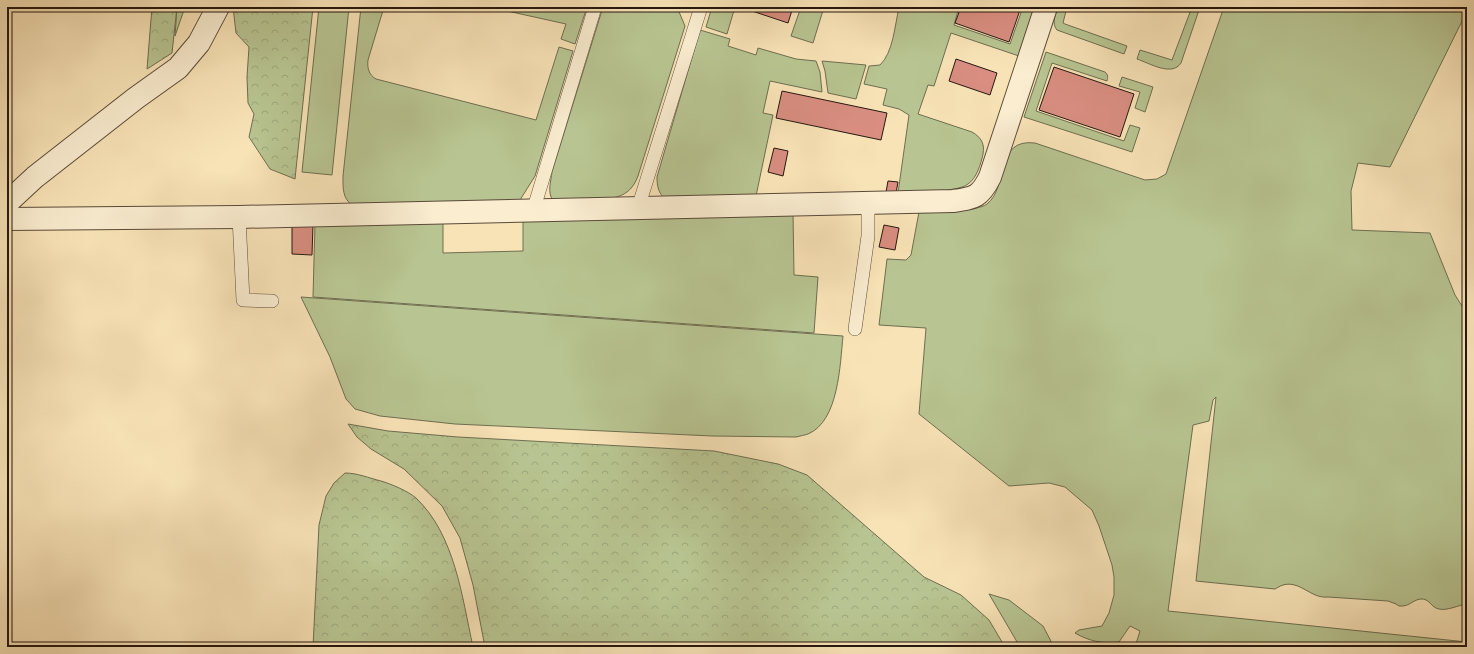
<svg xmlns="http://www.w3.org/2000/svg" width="1474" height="654" font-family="Vollkorn,serif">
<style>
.grass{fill:#b8c592;stroke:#6e6e50}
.forest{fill:url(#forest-crowns);stroke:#6e6e50}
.building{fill:#d98e81;stroke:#25170f}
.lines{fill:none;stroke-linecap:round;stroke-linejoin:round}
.service-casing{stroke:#5a4a39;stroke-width:14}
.minor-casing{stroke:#5a4a39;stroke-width:24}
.service{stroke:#faedd0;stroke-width:13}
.minor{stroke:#faedd0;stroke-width:22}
</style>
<defs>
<pattern id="forest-crowns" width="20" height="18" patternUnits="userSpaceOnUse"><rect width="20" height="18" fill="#b8c592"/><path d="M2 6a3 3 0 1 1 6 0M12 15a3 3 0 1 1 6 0" fill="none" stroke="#9ea87d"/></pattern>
</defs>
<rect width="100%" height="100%" fill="#f8e3b7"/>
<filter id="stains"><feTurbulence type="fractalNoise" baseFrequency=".005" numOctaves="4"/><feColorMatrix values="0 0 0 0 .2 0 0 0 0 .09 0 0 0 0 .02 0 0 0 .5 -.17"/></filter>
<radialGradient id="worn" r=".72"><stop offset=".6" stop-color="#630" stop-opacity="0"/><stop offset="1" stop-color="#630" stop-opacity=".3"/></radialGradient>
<!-- grass -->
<path class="grass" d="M177,7H185L175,36Z
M319,7H349L332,175L302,172Z
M361,7H384L368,60C367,68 369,75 376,79L536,120L559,47L573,51L535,176L520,200L353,205C342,200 343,186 343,176Z
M489,7H587L575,44L561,39L566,24Z
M603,7H677L685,26L638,176C629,200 611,199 588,199C577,199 565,199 553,200C547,193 551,181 552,172Z
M712,7H735L727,34L706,27Z
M801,7H824L813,43L791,36Z
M899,7H959L954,25L1010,44L1023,7H1035L1019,56L951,33L934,86L928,85L918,114L972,132C981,137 985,144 983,154C981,164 976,179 968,184C956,193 914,192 898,193L909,115L899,109L883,105L887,89L864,84L869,66L880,65C893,53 895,25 899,7Z
M1058,7H1067L1063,23L1065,24L1127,46L1124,54L1057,30C1051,23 1056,14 1058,7Z
M1192,7H1200L1181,63C1172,77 1149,63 1137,59L1140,50L1172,60Z
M1224,7H1467V11L1390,167L1358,163L1351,191L1352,230L1430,233L1455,295L1467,314V604C1458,605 1448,611 1439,609C1431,608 1430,598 1420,599C1411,601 1409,607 1399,606L1396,604L1388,601L1328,597C1311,599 1300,580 1283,585C1280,586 1277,588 1275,589L1196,581L1216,397L1213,400L1209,421L1193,425L1168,611L1467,642V647H1135L1140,631L1130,626L1119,642C1102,644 1089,641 1075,633L1079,630L1102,626L1109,613L1114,595V577L1112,565L1099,526L1092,510L1065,487L1049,483L1009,486L919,414L926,328L879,325L887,259L906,260L911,255L919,212C933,211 977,212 987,204C1009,187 994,138 1035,143L1145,180L1157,179L1166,174Z
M700,30L730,39L728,46L756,55L758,48L796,59L816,61L820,72L822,92L770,81L763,113L773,115L756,196L666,199C658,194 657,185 657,177Z
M1046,52L1105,72C1108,74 1108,78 1107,81L1052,63L1036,111L1124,141L1130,125L1140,128L1132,152L1024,117Z
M822,61L866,65L856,99L828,93L825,71Z
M1122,77L1153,87L1145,112L1135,108L1140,92L1119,86Z
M1467,113V162L1463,131Z
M793,213L794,275L818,277L814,333L313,297L315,224L443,221V253L523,251V219Z
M301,297L843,336C840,364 839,421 808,434C805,435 800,436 796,437L712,436L455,424L380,416L355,409L346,399L330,357Z
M989,594L1009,600L1043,626L1054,647H1020Z"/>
<!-- forest -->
<path class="forest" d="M152,7H177L172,53L147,69Z
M233,7H313L295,179L270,169L249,137L254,114L248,103L247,77L249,47L236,33Z
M348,424L388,431L458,437L714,451L778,464L807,475L924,577L961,595L989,620L1005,647H485L473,585L460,538L442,506L404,469L371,449L357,437Z
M345,473C357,473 369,478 381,481C391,484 408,491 416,498C455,535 462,597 473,647H313L319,525L326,496L334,483Z"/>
<!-- building -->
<path class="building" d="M740,7H793L788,23Z
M961,7H1021L1009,42L955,23Z
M956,59L997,73L990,95L949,81Z
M1054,67L1134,94L1120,137L1039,110Z
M782,91L887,113L881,140L776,118Z
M774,148L788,151L783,176L768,172Z
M888,181L898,182L896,193L886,192Z
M292,224H313L312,255L292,254Z
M884,225L899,228L895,250L879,247Z"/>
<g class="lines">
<!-- service casing -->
<g class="service-casing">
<path id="service" d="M638,208L701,7
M533,211L595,7
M239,217L243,300L272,301
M855,329L868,236V203"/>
</g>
<!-- minor casing -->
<g class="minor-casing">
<path id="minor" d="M7,203L35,177L136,98L178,68L199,43L218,7
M7,219L239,217L953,201C975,198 980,197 990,177L1046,7"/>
</g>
<!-- service -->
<use href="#service" class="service"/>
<!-- minor -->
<use href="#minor" class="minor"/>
</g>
<!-- margin -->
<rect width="1474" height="654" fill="none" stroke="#f8e3b7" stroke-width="24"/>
<rect x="8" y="8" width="1458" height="638" fill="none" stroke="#25170f" stroke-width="2"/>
<rect x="12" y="12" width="1450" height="630" fill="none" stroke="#25170f"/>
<rect width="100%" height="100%" filter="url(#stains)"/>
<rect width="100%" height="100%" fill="url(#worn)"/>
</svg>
